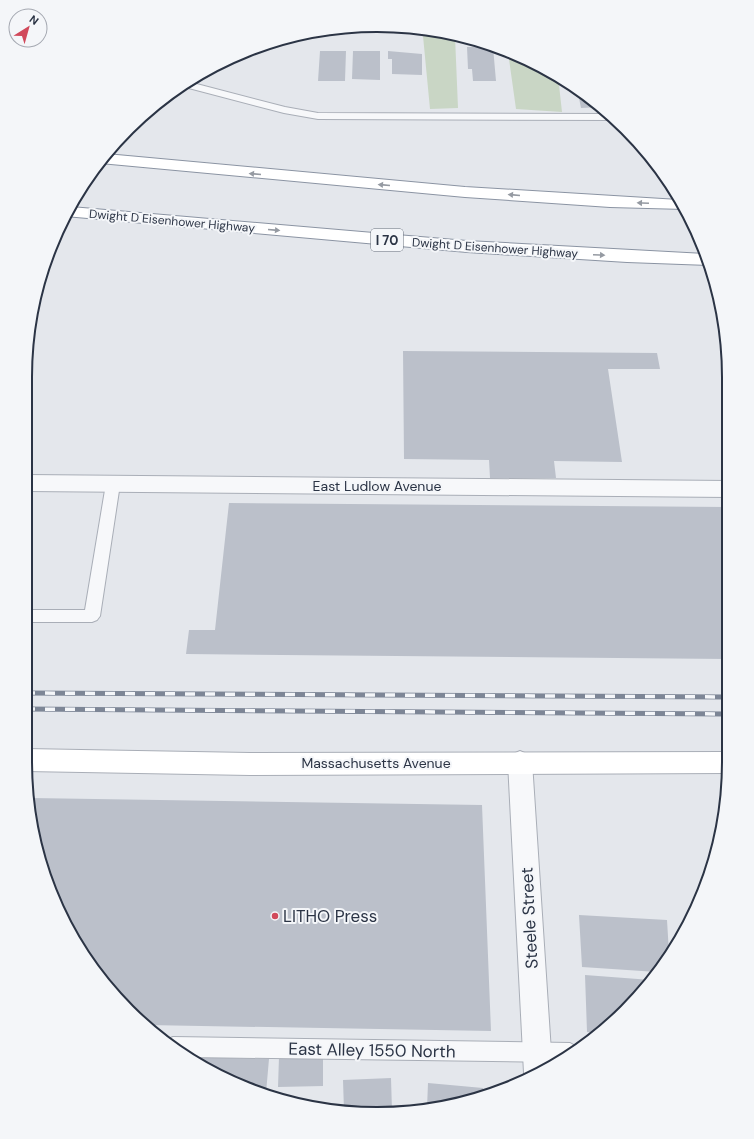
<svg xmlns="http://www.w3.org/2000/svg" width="754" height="1139" font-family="'DM Sans',sans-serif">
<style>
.green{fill:#c9d6c5}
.building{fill:#bbc0ca}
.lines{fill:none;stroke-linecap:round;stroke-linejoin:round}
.lane-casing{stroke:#a9aeb7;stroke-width:2}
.street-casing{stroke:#a9aeb7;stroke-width:2}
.secondary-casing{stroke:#a9aeb7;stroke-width:2}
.highway-casing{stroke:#8b94a3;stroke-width:2}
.lane{fill:#f7f8fa;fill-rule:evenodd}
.street{fill:#f7f8fa;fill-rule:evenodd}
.secondary{fill:#fff;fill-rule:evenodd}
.highway{fill:#fff;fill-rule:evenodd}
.rail-casing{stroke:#7d8696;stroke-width:5}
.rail{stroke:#f4f6f9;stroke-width:3.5;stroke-dasharray:10;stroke-linecap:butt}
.oneway{fill:#959aa2}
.poi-dot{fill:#d1495b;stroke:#f4f6f9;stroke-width:1.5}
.labels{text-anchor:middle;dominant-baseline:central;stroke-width:4;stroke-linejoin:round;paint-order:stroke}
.far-street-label{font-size:12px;fill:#2b3445;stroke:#f4f6f9}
.shield{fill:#f4f6f9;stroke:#676e7b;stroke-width:1}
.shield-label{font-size:13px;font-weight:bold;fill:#2b3445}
.street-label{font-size:14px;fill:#2b3445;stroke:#f4f6f9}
.near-poi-label{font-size:17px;fill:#2b3445;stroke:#f4f6f9;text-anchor:start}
.near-street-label{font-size:17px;fill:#2b3445;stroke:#f4f6f9}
.rim{fill:none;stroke:#2b3445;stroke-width:2}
</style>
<rect width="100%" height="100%" fill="#e4e7ec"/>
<!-- green -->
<path class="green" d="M423,36H455L458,108L430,109Z
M508,52L558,76L562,112L516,109Z"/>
<!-- building -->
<path class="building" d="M467,47H493L496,81H473L472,69H468Z
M320,51H346L345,81H318Z
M353,51H380V80L352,79Z
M388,51L422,54V75L392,74V59H388Z
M578,93H583L602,107L581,108Z
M403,351L657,353L660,369H608L622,462L554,461L556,478H490L489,460L404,459Z
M229,503L727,507V659L186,654L189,630H215Z
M31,798L482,805L491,1031L147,1025L84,958L44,875Z
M579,915L667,920L669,953L657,972L582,967Z
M585,975L651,980L641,994L595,1033L587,1032Z
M190,1057L269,1059L266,1093L243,1087Z
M279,1057H323V1086L278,1087Z
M391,1078L392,1111L354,1113L344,1111L343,1080Z
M428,1083L483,1088V1093L446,1107L427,1108Z"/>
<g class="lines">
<!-- lane casing -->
<g class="lane-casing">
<path id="lane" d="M189,82L285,107L318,113L610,114L616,120L318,119L284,113L181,86Z
M113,479L118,480L120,484L100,616L97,620L92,622H26V610H85L106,484L108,480Z
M173,1037L570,1043L577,1047L558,1062L190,1057L165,1043L166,1040Z"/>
</g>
<!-- street casing -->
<g class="street-casing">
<path id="street" d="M354,26L422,28L420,31L415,32L344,31L338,28Z
M27,475L728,481V497L27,491Z
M520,751L529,755L532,762L552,1067L525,1077L524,1073L508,762L511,755Z"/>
</g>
<!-- secondary casing -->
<g class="secondary-casing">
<path id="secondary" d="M25,749L250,753L726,752V773L250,775L26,771Z"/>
</g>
<!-- highway casing -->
<g class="highway-casing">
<path id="highway" d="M106,154L465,187L679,200L685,209L610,207L465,197L100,163Z
M71,207L467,241L705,254L709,265L627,262L467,252L65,216Z"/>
</g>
<!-- lane -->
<use href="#lane" class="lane"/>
<!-- street -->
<use href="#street" class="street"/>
<!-- secondary -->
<use href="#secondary" class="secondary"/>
<!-- highway -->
<use href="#highway" class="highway"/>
<!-- rail casing -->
<g class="rail-casing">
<path id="rail" d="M25,693L727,697
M25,709L726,714"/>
</g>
<!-- rail -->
<use href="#rail" class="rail"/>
</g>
<!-- one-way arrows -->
<defs><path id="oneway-solid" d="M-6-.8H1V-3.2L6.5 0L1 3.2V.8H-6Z"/></defs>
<g class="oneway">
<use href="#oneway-solid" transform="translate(255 174) rotate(-175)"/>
<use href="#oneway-solid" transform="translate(384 185) rotate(-175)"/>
<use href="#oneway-solid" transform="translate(514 195) rotate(-175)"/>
<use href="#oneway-solid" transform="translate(643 203) rotate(-178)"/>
<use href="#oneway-solid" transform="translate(274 230) rotate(5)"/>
<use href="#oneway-solid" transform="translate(599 255) rotate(3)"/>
</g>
<!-- markers -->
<circle class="poi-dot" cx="275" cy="916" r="4"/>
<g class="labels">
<!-- far-street labels -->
<g class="far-street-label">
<text transform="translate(172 221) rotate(5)">Dwight D Eisenhower Highway</text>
<text transform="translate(495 248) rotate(4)">Dwight D Eisenhower Highway</text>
</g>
<!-- shield labels -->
<rect class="shield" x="371" y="229" width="32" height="22" rx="3"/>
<g class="shield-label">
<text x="387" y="240">I 70</text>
</g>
<!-- street labels -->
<g class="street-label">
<text x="377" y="486">East Ludlow Avenue</text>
<text x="376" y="763">Massachusetts Avenue</text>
</g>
<!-- near-poi labels -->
<g class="near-poi-label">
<text x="283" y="916">LITHO Press</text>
</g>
<!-- near-street labels -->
<g class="near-street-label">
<text transform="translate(529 918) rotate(-93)">Steele Street</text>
<text transform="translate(372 1050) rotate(1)">East Alley 1550 North</text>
</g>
</g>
<!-- crop -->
<path d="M0 0H754V1139H0ZM377 32H377A345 345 0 0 1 722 377V762A345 345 0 0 1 377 1107H377A345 345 0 0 1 32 762V377A345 345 0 0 1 377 32Z" fill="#f4f6f9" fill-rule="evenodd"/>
<path class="rim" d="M377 32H377A345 345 0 0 1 722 377V762A345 345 0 0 1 377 1107H377A345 345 0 0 1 32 762V377A345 345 0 0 1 377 32Z"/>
<!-- north arrow -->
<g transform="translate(28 28) rotate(37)"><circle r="19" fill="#f4f6f9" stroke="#a4a8b1"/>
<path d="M0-3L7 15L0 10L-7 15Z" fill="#d1495b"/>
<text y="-6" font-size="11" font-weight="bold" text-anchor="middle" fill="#2b3445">N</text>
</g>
</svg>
